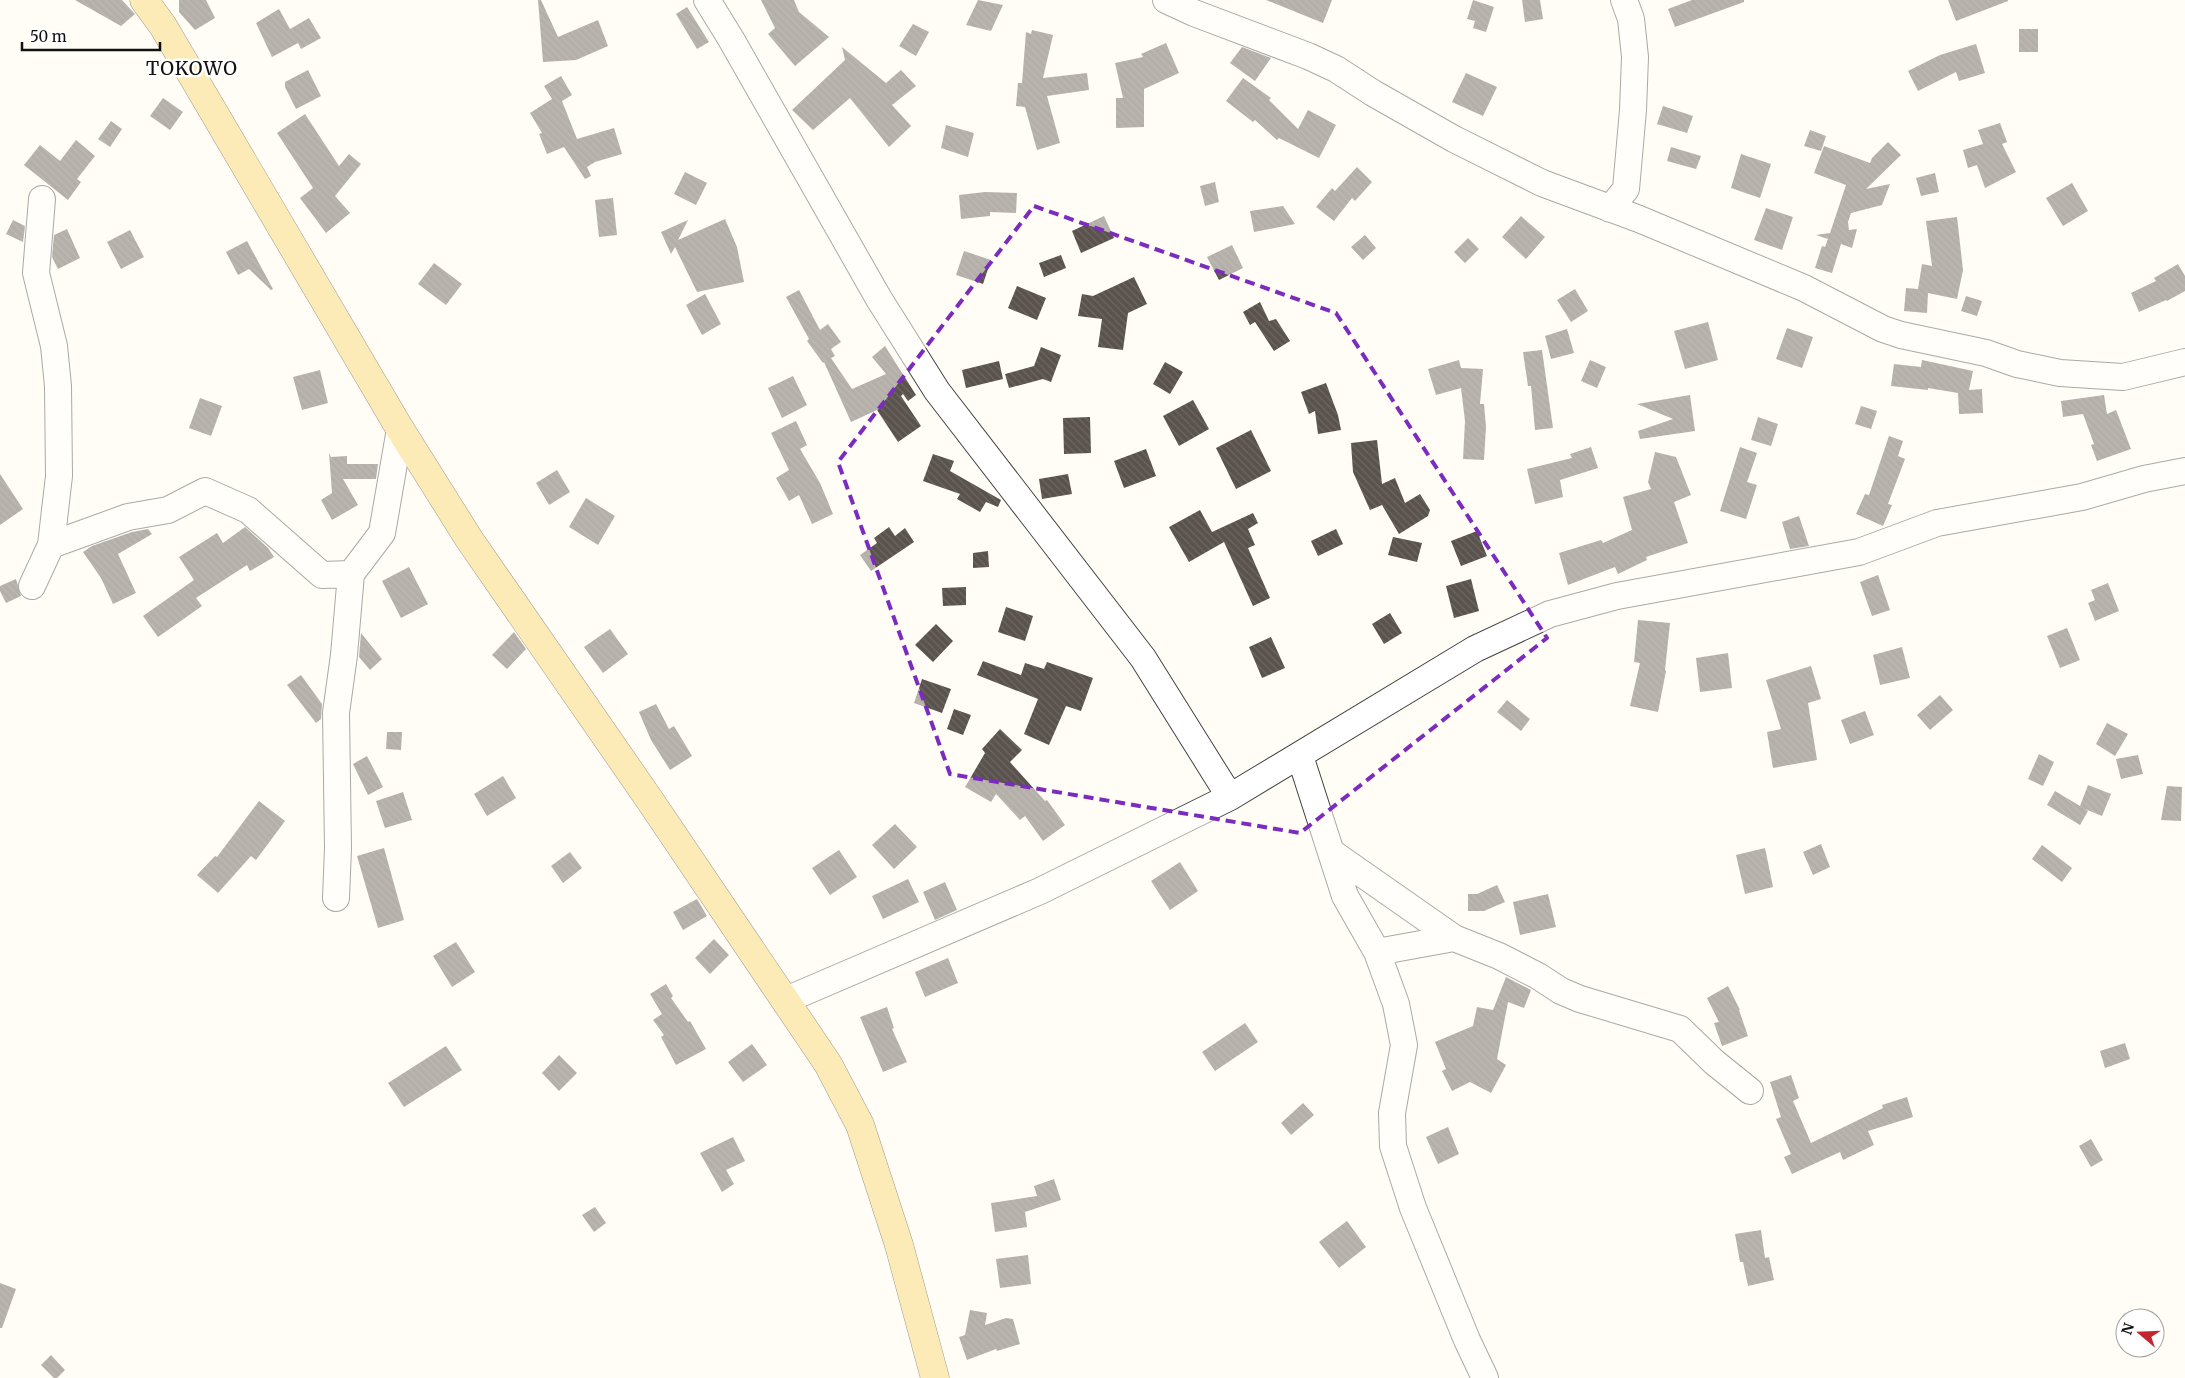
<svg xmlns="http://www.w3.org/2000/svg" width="2185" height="1378" font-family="Merriweather,serif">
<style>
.building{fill:url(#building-back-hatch)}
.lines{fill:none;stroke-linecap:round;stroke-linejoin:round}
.minor-casing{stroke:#444;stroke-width:28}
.major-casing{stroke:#222;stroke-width:29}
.minor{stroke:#fff;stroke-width:26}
.major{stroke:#f9d66b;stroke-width:28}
.marked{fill:none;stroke:#7b2cbf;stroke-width:4;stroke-dasharray:10 6;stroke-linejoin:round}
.labels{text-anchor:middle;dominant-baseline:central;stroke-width:5;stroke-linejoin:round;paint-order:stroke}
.neighbourhood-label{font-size:19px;letter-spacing:1px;fill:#111;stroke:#fff}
</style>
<defs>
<pattern id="building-back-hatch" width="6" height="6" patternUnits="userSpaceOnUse" patternTransform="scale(1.25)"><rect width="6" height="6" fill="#5a524d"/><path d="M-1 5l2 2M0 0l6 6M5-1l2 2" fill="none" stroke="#6d6662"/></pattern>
</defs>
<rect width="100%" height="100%" fill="#fffdf5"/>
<!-- building -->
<path class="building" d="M75,0H122L135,14L121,26Z
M179,0H206L215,18L195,30L179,12Z
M538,0H541L558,37L598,20L608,46L576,60L543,62Z
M761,0H794L799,12L829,37L795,66L768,34L775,28Z
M978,0L1003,5L991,31L966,25Z
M1266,0H1332L1323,23Z
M1473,0L1494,7L1486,32L1473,28L1475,21L1467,19Z
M1522,0H1540L1543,19L1525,22Z
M1692,0H1744V2L1675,27L1668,9Z
M1948,0H2008V1L1956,21Z
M687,7L709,42L697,49L676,14Z
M279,9L290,29L309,18L321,38L301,49L298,43L272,57L256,23Z
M913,24L929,32L916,56L899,46Z
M2019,29H2038V52H2019Z
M1032,30L1053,35L1043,78L1087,73L1089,90L1047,96L1060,143L1037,150L1025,107L1016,106L1018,83H1022L1026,32L1031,34Z
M1166,43L1179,73L1144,89V127L1116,128V98H1123L1115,63L1143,57L1141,54Z
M1976,44L1985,73L1959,81L1956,72L1918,91L1908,71L1940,55Z
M842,47L886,83L901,70L916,86L892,105L911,126L889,147L850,98L813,130L792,110L845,60Z
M1242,47L1271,58L1255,81L1230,63Z
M308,70L321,96L296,109L285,87V82Z
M1466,73L1497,87L1483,116L1452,102Z
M561,76L572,95L562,101L577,139L614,128L622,154L595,162L587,167L591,176L585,179L564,147L547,154L539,134L542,133L530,113L552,99L544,86Z
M1243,78L1271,98L1269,100L1298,129L1308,110L1336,125L1319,158L1279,138L1277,140L1255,120L1253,122L1226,101Z
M163,98L183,112L170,130L150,116Z
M1663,106L1693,116L1687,133L1657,124Z
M305,114L339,166L349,154L361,164L335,196L350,213L326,233L300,198L313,188L277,133Z
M111,121L122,129L110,147L98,139Z
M2000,123L2007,142L2002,144L2016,172L1985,188L1977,165L1968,168L1963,150L1983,144L1978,130Z
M946,125L974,133L968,157L941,148Z
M1810,130L1826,136L1821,151L1804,146Z
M76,140L95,156L77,179L81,182L68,200L24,165L40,145L60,161Z
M1888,142L1901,155L1866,189L1890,184L1882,205L1851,213L1848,222L1849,230L1857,229L1852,248L1841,244L1832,273L1815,268L1822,246L1825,247L1828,239L1816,235L1830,233L1846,185L1814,173L1824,146L1870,163L1872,158Z
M1671,147L1701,156L1696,169L1667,161Z
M1741,154L1771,164L1760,198L1731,188Z
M1357,167L1372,182L1355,201L1352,198L1334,221L1316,207L1332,188L1335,191Z
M685,172L707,183L696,205L674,194Z
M1935,173L1939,192L1921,196L1916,178Z
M1215,182L1219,202L1205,206L1200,186Z
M2072,183L2088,211L2063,226L2046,198Z
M985,192L1017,193L1016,213L990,212V216L961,219L959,195Z
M613,198L617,235L599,237L595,200Z
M1283,206L1295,224L1254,232L1250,211Z
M1766,208L1793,217L1782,250L1754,240Z
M1104,216L1114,238L1081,253L1072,231Z
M1521,216L1545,237L1526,259L1502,237Z
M1957,217L1963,270L1957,299L1928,293L1927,313L1904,311L1906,288L1918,289L1922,264L1932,266L1926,221Z
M725,219L737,247L744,282L697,292L675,247L671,254L661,232L688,220L678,240Z
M13,220L25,226L23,242L6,234Z
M67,229L80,258L58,269L52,257L54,235Z
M130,230L144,257L121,269L107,242Z
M1365,235L1376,248L1363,260L1351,247Z
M1468,238L1479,249L1465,263L1454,252Z
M247,241L273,289L271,290L249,269L238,275L226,252Z
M1232,245L1243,268L1219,280L1207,257Z
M964,251L991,260L983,284L956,275Z
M1061,255L1066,268L1044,277L1039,263Z
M434,263L462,284L446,305L418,284Z
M2178,264L2185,276V291L2167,301L2166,300L2139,312L2131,293L2156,281L2154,278Z
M1134,277L1147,304L1128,313L1123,350L1098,347L1102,319L1078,316L1082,294L1093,296Z
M1017,286L1046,298L1037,320L1008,308Z
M1575,289L1588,311L1571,322L1557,300Z
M799,290L820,330L828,324L841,342L831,349L835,356L831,358L852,389L886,374L872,357L885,346L916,395L908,401L903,394L901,396L921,426L898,442L877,410L851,422L824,362L823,363L807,341L809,339L786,297Z
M705,294L721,324L702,335L686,305Z
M1966,296L1982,301L1977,316L1961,311Z
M1260,302L1269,321L1276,319L1290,341L1274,351L1255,322L1250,325L1243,312Z
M1708,322L1718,360L1685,369L1674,331Z
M1787,328L1813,337L1802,368L1776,359Z
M1567,329L1574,353L1551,359L1545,336Z
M1041,347L1061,355L1051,382L1043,379L1009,388L1005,374L1034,366Z
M1542,350L1553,428L1535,430L1531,386H1528L1523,352Z
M1459,360L1461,368L1483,369L1480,404H1484L1486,427L1484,460L1463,459L1465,421L1461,388L1436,395L1428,369Z
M1590,360L1606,367L1597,388L1581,381Z
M1922,360L1973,371L1969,390L1982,389L1983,413L1959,414L1958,393L1928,388V390L1891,386L1894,364L1921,367Z
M999,361L1003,379L966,388L962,370Z
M1165,362L1183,372L1170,394L1153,384Z
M320,370L328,403L302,410L293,377Z
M793,376L807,405L782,418L768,388Z
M1326,383L1338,415L1341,430L1318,434L1315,411L1309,414L1301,392Z
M1690,395L1695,431L1640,439L1638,431L1673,419L1637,404Z
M2104,395L2107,414L2116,410L2131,449L2097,461L2091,445L2094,444L2083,414L2063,417L2061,401Z
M200,398L222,406L211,436L189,428Z
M1193,400L1209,429L1179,446L1163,416Z
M1861,406L1877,411L1871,429L1855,424Z
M1090,417L1091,453L1064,454L1063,418Z
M1758,417L1778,424L1771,446L1751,440Z
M796,421L807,445L800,449L820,483L833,514L812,524L799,495L789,501L776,478L789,470L771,433Z
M1251,430L1271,471L1236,489L1216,448Z
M1889,436L1903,441L1898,456L1905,459L1888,504L1892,505L1883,526L1856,514L1865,494L1869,495Z
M1377,440L1382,484L1395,478L1405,503L1420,494L1430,510L1428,516L1399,534L1382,505L1370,510L1353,472L1351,443Z
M1591,447L1598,468L1560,480L1563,497L1535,504L1527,469L1572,458L1570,454Z
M1740,447L1757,453L1747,482L1757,485L1746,519L1720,511Z
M1146,449L1156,476L1124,488L1114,461Z
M1655,452L1676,457L1691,495L1674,502L1688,543L1646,557L1647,560L1618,574L1615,567L1568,585L1559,553L1601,540L1603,543L1632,530L1623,497L1651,489L1648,482Z
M329,453L331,457L347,456V464H378L376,479H343L358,505L332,520L321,500L332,493Z
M933,454L954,461L950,471L1001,500L998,507L986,502L980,512L957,499L960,494L923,481Z
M557,470L570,492L549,505L536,483Z
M0,474L23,509L0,525Z
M1068,474L1072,494L1042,499L1039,479Z
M586,498L615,516L598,545L569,527Z
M1200,510L1212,532L1253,513L1258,523L1248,529L1255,545L1248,548L1270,598L1253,606L1224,542L1189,562L1169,527Z
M1799,516L1809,546L1790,549L1782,522Z
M245,527L268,548L274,557L250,571L247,565L196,598L202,606L158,637L143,616L194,580L179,557L217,533L223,543Z
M889,527L895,536L905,528L914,542L871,571L860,555L877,543L874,538Z
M148,529L152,534L118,554L136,593L113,604L101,578L83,552L92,546L132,532Z
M1336,529L1343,544L1318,556L1311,541Z
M1477,531L1487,556L1461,566L1451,541Z
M1393,537L1422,543L1417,562L1388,555Z
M988,551L989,567L973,568V553Z
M409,567L428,604L401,618L382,581Z
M1878,575L1890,610L1872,616L1860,582Z
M16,579L21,596L6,603L0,591V586Z
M1471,579L1479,611L1454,618L1446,586Z
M2108,583L2119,611L2095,621L2088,603L2095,600L2091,590Z
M966,587V605L943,606L942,588Z
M1006,607L1033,616L1025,641L998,632Z
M1390,613L1402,633L1384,644L1372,624Z
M1638,620L1670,623L1665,670L1666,671L1658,712L1630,706L1640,663L1634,662Z
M936,624L953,641L933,662L915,645Z
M2067,628L2080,660L2060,668L2047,636Z
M610,629L628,654L603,673L584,647Z
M514,632L526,649L507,669L492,655Z
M361,633L382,659L370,670L359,657Z
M1271,637L1285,668L1262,678L1249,647Z
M1902,647L1910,678L1880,685L1873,655Z
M1728,653L1732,688L1700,692L1696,658Z
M983,661L1021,675L1025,663L1044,669L1047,662L1093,678L1081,711L1066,706L1049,745L1024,734L1038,699L977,675Z
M1811,666L1821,699L1808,703L1817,760L1773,768L1767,732L1781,729L1766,680Z
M301,675L322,704L321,719L316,723L287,685Z
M922,679L951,689L942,713L914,703Z
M1940,695L1953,710L1930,730L1917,715Z
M1507,700L1530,719L1521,731L1497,712Z
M656,704L669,729L674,726L692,756L670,770L651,740L639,712Z
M954,709L971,715L963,735L947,729Z
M1865,711L1874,735L1850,744L1841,720Z
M2107,723L2128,734L2115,756L2096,744Z
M1000,729L1022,750L1010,762L1045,801L1047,800L1065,825L1043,841L1025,816L1020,820L996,794L991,802L965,787L985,753L982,749Z
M387,732H402L401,750L386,749Z
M2039,754L2054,762L2043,786L2028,779Z
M2138,755L2143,774L2121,779L2116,759Z
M367,756L383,787L368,795L353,764Z
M503,776L516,798L487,816L474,794Z
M2088,785L2111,794L2102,816L2085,809L2088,811L2080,825L2047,805L2055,791L2080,806Z
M2167,786L2182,787L2181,821L2161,820Z
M403,792L412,820L385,828L376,801Z
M259,801L285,821L256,860L251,856L218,893L197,875L215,856L217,857Z
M895,824L917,847L894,869L872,845Z
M1821,844L1830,867L1813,875L1803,852Z
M2042,845L2072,868L2062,882L2032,859Z
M384,848L404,920L378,928L357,856Z
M1765,848L1773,887L1745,894L1736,855Z
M839,850L857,877L830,895L812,868Z
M570,852L582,868L563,883L551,866Z
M1180,862L1198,891L1170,910L1151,881Z
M908,879L919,902L883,919L872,896Z
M945,882L957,910L935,920L923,892Z
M1497,885L1505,902L1484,911H1468V894H1477Z
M1548,894L1556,927L1520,935L1513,902Z
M697,899L707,916L683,930L673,912Z
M714,939L729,955L710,974L695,958Z
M456,942L475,972L452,987L433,956Z
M948,958L958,983L925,997L915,972Z
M1506,977L1531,990L1524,1008L1508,1002L1497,1059L1506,1065L1491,1093L1470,1082L1452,1091L1442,1071L1446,1069L1435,1042L1473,1026L1477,1007L1493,1010Z
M666,984L673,996L671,998L688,1022L690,1021L706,1049L676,1065L661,1037L664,1035L653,1020L662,1014L650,994Z
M1728,986L1740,1010H1739L1748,1036L1722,1046L1714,1023L1719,1022L1707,998Z
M887,1007L894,1028L892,1029L907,1062L883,1072L860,1017Z
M1245,1023L1258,1042L1215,1071L1202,1052Z
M2125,1043L2130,1059L2105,1068L2100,1051Z
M752,1044L767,1065L743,1082L728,1062Z
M446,1046L462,1070L404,1107L388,1083Z
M559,1055L577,1073L559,1091L542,1073Z
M1791,1075L1799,1098L1793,1101L1811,1143L1883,1108L1882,1105L1907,1097L1913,1117L1868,1131L1874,1145L1843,1160L1840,1152L1792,1174L1784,1157L1791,1154L1776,1119L1781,1117L1770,1082Z
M1303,1103L1314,1115L1291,1135L1281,1123Z
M1448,1127L1459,1154L1438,1164L1426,1137Z
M733,1137L745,1161L726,1170L734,1184L722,1192L700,1153Z
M2091,1139L2103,1160L2091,1167L2079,1146Z
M1054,1179L1061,1200L1025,1212L1027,1227L995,1232L991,1203L1037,1196L1034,1186Z
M595,1207L606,1223L594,1232L582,1215Z
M1347,1221L1366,1247L1339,1268L1319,1242Z
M1761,1230L1765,1258L1769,1257L1774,1280L1748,1286L1743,1262H1740L1735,1234Z
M1028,1255L1031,1284L1000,1288L996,1259Z
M0,1283L16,1289L2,1328H0Z
M970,1310L987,1313L985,1325L1006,1318L1013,1319L1020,1344L997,1351L996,1349L967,1360L959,1337L965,1335Z
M51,1355L65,1370L57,1378H54L41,1365Z"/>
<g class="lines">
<!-- minor casing -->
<g class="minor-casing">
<path id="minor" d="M707,0L731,39L879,299L937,391L1143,658L1230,797
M1166,0L1194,13L1308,56L1336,69L1373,93L1454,139L1542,183L1639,219L1804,288L1883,329L1901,335L1986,353L2017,364L2060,373L2123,377L2185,362
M1610,209L1626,189L1633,110L1635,57L1631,19L1624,0
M51,545L128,517L168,510L205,491L248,510L322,575L351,574L382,533L400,429
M32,586L51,545L59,476L58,386L54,346L36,273L42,199
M1300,756L1345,896L1377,952L1396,1004L1404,1045L1392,1113L1393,1146L1413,1208L1467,1340L1485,1378
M1331,852L1454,938L1499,956L1538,976L1561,991L1580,999L1680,1029L1714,1062L1750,1091
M336,898L338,848L336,713L344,655L351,574
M1377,952L1454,938
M786,1000L1040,891L1230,797L1475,649L1550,614L1617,596L1859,552L1937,523L2082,497L2144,479L2185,471"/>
</g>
<!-- major casing -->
<g class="major-casing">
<path id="major" d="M144,0L163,26L400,429L469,539L649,799L828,1064L860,1125L899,1245L935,1378"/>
</g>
<!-- minor -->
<use href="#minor" class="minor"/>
<!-- major -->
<use href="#major" class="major"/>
</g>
<!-- marked area -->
<path d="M0 0H2185V1378H0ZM1034,206L1336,313L1547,638L1300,833L950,774L838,462Z" fill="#fffdf5" fill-opacity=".55" fill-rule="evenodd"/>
<path class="marked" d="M1034,206L1336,313L1547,638L1300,833L950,774L838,462Z"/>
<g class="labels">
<!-- neighbourhood labels -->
<g class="neighbourhood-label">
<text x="192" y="68">TOKOWO</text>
</g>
</g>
<!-- north arrow -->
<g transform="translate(2140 1333) rotate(289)"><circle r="24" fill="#ffffff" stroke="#a0a0a0"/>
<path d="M0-4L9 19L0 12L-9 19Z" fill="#c4262e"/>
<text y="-8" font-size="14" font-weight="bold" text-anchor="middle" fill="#111111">N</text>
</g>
<!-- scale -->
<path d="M22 42v8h138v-8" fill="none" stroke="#111111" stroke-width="2.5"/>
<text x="30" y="42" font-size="15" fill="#111111" stroke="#ffffff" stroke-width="4" paint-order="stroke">50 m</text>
</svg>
